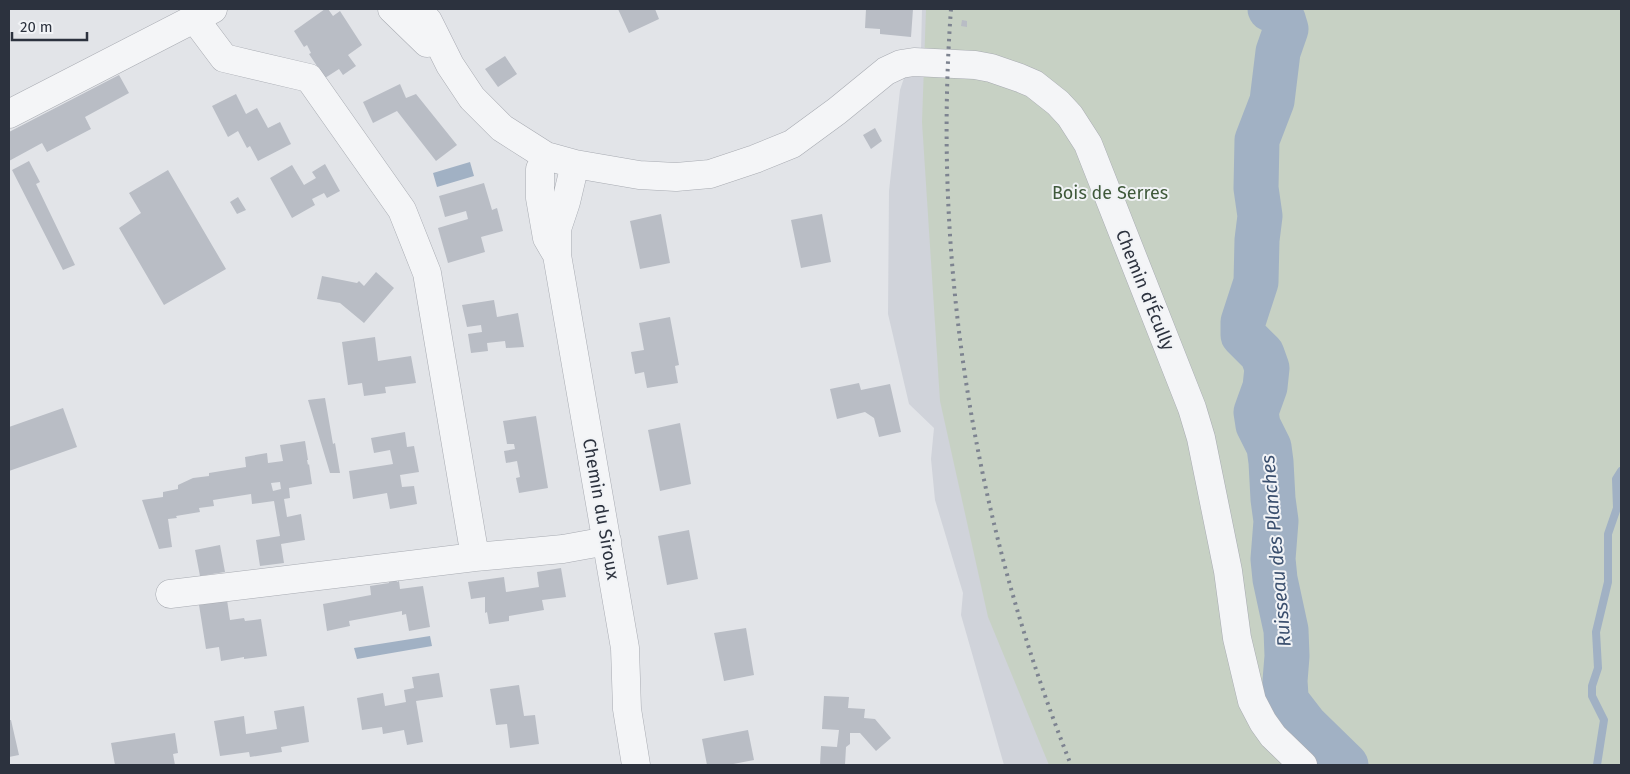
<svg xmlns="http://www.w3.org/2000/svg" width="1630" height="774" font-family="'Fira Sans',sans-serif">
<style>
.built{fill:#d0d3da}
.green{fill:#c7d1c4}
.water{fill:#a1b1c4}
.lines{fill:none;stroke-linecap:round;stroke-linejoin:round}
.stream{stroke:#a1b1c4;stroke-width:8}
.river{stroke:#a1b1c4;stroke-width:45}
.building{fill:#b9bdc5;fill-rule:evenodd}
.minor-casing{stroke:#a8abb2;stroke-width:29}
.minor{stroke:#f4f5f7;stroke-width:28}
.rail{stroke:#7d8390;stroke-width:4;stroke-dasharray:2.5 5;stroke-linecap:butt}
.labels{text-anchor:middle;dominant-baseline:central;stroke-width:4;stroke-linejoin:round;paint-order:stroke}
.park-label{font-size:18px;fill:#3f593a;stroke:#f1f3f6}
.street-label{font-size:18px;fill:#2c323e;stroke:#f1f3f6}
.water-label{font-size:19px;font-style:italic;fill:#3a4f6e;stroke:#f1f3f6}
</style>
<rect width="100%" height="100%" fill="#e2e4e8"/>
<!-- built -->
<path class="built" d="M922,9H1005L1176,765H1004L961,615L963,593L935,500L931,459L934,428L909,404L888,314L889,191L900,90L913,51H921Z"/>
<!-- green -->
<path class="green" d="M926,9H1621V765H1049L988,617L940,401L922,122Z"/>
<!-- water -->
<path class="water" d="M470,162L474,176L437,187L433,173Z
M430,636L432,646L357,659L354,648Z"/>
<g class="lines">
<!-- stream -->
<path class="stream" d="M1597,765L1604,720L1592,696V686L1598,668L1596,632L1608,582V534L1617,508L1616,479L1621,471"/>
<!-- river -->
<path class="river" d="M1270,9L1276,12L1283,19L1286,29L1278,52L1272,101L1257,140L1256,188L1260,216L1257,240L1256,282L1243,322V335L1262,354L1267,368L1265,387L1256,412L1258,425L1269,447L1271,462L1273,499L1276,521L1273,559L1275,579L1286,630L1287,656L1285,681L1286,696L1288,703L1305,725L1346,765"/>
</g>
<!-- building -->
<path class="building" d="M325,9H328L333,16L340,11L362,45L348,55L356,66L343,75L339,69L325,78L309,54L311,53L307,45L304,47L294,31Z
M618,9H655L659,19L629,33Z
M866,9H913L911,37L880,34V29L865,28Z
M962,20L967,21V27L961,26Z
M505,56L517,74L498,87L485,69Z
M119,75L129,93L85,117L91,129L47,152L42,143L9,161V132Z
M400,84L406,98L416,94L457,145L436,161L397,111L373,123L363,102Z
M236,94L246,114L257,108L268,128L280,122L291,144L258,161L250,146L247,148L238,131L228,137L212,106Z
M875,128L882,141L871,149L863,135Z
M29,161L40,182L36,184L75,265L63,270L12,170Z
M325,164L340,191L327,198L324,193L312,199L315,205L292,218L270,178L292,165L304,185L316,178L312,172Z
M168,170L226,269L164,305L119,228L141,213L129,193Z
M484,183L492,210L497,208L503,231L481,237L485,252L448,263L438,228L468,219L466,211L445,217L439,196Z
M238,197L246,210L237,214L230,202Z
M661,214L670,263L640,269L630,221Z
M822,214L831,262L801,268L791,220Z
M376,272L394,288L364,323L340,303L317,299L322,276L357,283L359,281L364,286Z
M494,300L497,317L518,313L524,347L506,348L505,341L487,343L488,351L471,353L468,334L482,332L481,325L467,327L462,305Z
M670,317L679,365L675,366L678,383L647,388L644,372L635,374L631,352L644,350L639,323Z
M375,337L378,361L411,356L416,383L385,387L386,393L364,396L362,383L348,385L342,342Z
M859,383L861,390L890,384L901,432L879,437L874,418L865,412L837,419L830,389Z
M325,398L333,444L335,443L340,473H330L308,400Z
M63,408L77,447L9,471V427Z
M536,416L548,488L519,493L516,478L520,477L517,461L506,463L504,451L515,449L514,444H507L503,421Z
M680,423L691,484L660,491L648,430Z
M405,432L407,447L414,446L419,472L400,475L402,487L414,486L417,504L390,509L387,493L353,499L349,471L393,464L390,450L374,453L371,438Z
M305,441L308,460H307L308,465L309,464L312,484L289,488L290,498L284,499L287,517L301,514L305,540L281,544L284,563L260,566L256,540L280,536L274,501L252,504L251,494L213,500L214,506L199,508L200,512L176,516L177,518L168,519L172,547L159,549L142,500L163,497V492L178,489V485L193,478L209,476V473L246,467L245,457L267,453L268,463L283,461L280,445ZM280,482L281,489L273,491L271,483Z
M689,530L698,579L667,585L658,536Z
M220,545L225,572L200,576L195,550Z
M561,568L566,597L542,600L544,610L509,616V621L489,624L487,612L485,613V597L471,599L468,582L504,577L506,592L539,587L537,572Z
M395,575L397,582L399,581L400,589L423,586L430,627L409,631L406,614L402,615V611L349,621L350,626L327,631L323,604L371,595L370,586L389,583L388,576Z
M227,600L230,620L244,618L245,621L261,619L267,656L244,659V657L221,661L219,647L206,649L199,605Z
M746,628L754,675L724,681L714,633Z
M439,673L443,697L416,701L423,742L407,745L404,730L383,734L382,727L362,730L357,698L383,693L385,706L406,702L404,690L414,688L412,677Z
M519,685L524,716L535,715L539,744L510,748L507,724L496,725L490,689Z
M824,696L849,697L848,708L865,709L864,718L875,719L891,738L876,751L860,733H850V744L846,747L845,765H820L821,746L837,747L839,730L822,729Z
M304,706L309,742L281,747L282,752L250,757L249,752L220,756L214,721L244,716L246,734L277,729L274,711Z
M9,720H11L19,755L9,757Z
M748,730L754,760L728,765H707L702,739Z
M175,733L178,753L173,754L175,765H115L111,743Z"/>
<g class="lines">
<!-- minor casing -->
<g class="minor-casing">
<path id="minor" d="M392,9L427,43
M417,9L428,21L450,65L472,98L502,128L546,156L575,164L639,175L676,177L710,174L755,159L792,144L837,111L886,71L901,64L914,62L975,65L991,68L1020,78L1034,84L1058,103L1070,116L1088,144L1192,408L1201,438L1228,571L1237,638L1252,701L1263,722L1273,736L1303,765
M194,18L224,58L309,78L402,210L427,273L475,557
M9,114L213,9
M546,156L540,169V198L547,238L557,255V229L566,202L575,164
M557,255L625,648L627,709L636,765
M170,594L475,557L563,549L607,541"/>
</g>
<!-- minor -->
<use href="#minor" class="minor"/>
<!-- rail -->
<path class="rail" d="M951,9C932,268 975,524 1071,765"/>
</g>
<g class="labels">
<!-- park labels -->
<g class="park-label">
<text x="1110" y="193">Bois de Serres</text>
</g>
<!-- street labels -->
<g class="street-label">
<text transform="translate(1145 290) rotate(68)">Chemin d'Écully</text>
<text transform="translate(601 509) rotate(80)">Chemin du Siroux</text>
</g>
<!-- water labels -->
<g class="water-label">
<text transform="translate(1276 551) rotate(-95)">Ruisseau des Planches</text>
</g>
</g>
<!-- border -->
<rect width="1630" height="774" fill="none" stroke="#2c323e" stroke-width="20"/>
<!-- scale -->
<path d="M12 32v8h75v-8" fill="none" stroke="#2c323e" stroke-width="2.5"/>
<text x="20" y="32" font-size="15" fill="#2c323e" stroke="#f1f3f6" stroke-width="4" paint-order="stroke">20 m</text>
</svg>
